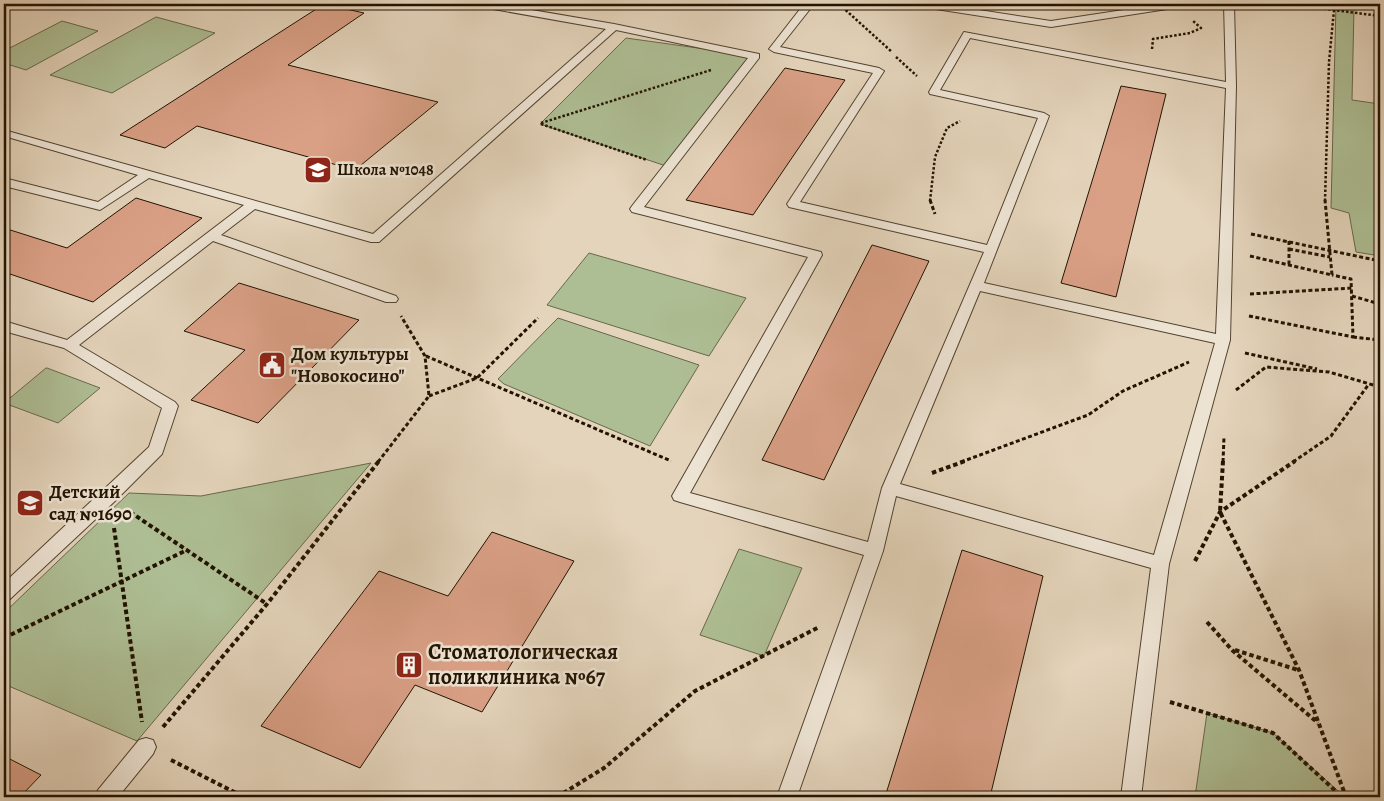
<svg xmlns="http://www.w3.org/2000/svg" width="1384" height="801" font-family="Alegreya,serif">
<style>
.green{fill:#aebe94;stroke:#68684a}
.building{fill:#daa086;stroke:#221300}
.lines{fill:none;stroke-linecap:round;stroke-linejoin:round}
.lane-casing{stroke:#52432f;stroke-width:2}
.path-far2{stroke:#221300;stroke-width:2.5;stroke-dasharray:2.5 2;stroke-linecap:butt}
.path-far1{stroke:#221300;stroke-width:3;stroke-dasharray:4 2.5;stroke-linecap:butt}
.path{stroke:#221300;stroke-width:4;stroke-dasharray:4.5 3;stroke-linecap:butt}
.lane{fill:#ede3d3;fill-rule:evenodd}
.labels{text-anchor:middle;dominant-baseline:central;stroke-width:5;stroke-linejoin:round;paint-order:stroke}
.far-poi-label{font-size:16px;font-weight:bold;fill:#221300;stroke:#ede3d3;text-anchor:start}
.poi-label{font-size:19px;font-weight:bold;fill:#221300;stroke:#ede3d3;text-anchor:start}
.near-poi-label{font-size:22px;font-weight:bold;fill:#221300;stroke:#ede3d3;text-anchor:start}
</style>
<rect width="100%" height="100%" fill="#e4d4bb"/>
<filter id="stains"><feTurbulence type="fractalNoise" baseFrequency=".004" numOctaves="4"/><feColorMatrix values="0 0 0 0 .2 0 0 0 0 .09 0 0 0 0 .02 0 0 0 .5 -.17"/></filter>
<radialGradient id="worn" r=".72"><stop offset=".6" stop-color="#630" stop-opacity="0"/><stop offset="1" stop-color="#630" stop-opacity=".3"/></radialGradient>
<!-- green -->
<path class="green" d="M1336,4L1354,7L1352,100L1380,104V256L1356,252L1349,213L1331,208Z
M156,17L215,33L112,93L50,75Z
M62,21L98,31L26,70L4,63V51Z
M626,38L755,56L669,167L540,124Z
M589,253L746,298L709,356L547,305Z
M558,318L699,365L650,446L504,384L498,379Z
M46,368H47L100,388L58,423L4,403Z
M371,463L137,741L4,684V613L129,493L201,496Z
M739,549L802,568L764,656L700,635Z
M1207,713L1273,733L1345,797H1195Z"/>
<!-- building -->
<path class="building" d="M324,4L364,13L288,65L438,102L355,170L197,126L165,148L120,135Z
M785,68L845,80L753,215L686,200Z
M1121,86L1166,94L1116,297L1061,283Z
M136,198L202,218L93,302L4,272V228L67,248Z
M872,245L929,261L824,480L762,460Z
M239,283L359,320L258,423L191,400L245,350L184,331Z
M492,532L574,561L482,712L415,685L360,768L261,726L379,571L448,596Z
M962,550L1043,576L990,797H885Z
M4,756L41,775L20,797H4Z"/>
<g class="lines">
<!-- lane casing -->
<g class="lane-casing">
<path id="lane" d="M477,4H497L614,24L759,54V58L644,207L821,252L822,255L690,493L868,542L882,488L984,252L789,207L787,204L873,73L774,52L769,49L804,4H814L780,47L879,68L884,71L800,202L987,245L1038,118L930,94L929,92L964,32L1226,82L1224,4H1234L1236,86L1230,340L1169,564L1141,797H1121L1151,568L896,496L883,551L797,797H777L864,555L680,502L674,500L672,496L808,257L632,212L630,209L632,206L748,58L616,30L379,242H371L255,209L221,235L396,296L398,299L396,302H386L213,241L79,345L175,402L178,406L162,454L115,501L10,599L4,601V583L149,447L162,408L64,348L4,331V321L67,340L244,205L149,178L100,210L4,186V178L98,202L138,175L4,136V130L373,234L606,29L482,7ZM970,38L1226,88L1216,334L984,283L1049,116L1044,113L940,90ZM980,291L1215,343L1154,555L900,484Z
M918,4H940L1051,21L1163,4H1185L1180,7L1051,27L923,7Z
M146,738L153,740L156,747L153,754L118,797H95L98,790L139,740Z"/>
</g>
<!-- path-far2 -->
<path class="path-far2" d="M839,4L892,52
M1288,4L1380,16
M1152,49L1153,39L1190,33L1201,28L1193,21
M896,57L917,76
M541,123L711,70
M541,124L647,160
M930,201L935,157L947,128L960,121
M1325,201L1329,62L1334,10"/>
<!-- path-far1 -->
<path class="path-far1" d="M930,200L935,214
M1251,234L1380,261
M1289,241V265
M1289,249L1330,257
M1250,256L1332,275L1325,200
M1250,294L1352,288
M1352,296L1380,304
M1249,316L1353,337L1351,279L1332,275
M1353,337L1380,340
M1245,353L1317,369
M426,356L671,461
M1236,390L1266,367L1329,372L1380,387
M429,396L477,378L538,318
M378,462L429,396L425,356L401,316
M961,462L1088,415L1123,391L1189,362
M1223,462L1224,437
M1293,462L1331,436L1369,384"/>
<!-- path -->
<path class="path" d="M1223,461L1220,512L1299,670L1346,797
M932,473L965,461
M130,512L267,604
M114,528L142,722
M1195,561L1220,512L1295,461
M1207,622L1232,650L1318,723
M4,638L187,550
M1235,650L1298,670
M1170,702L1273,733L1342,797
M163,727L267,604L379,461
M171,760L244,797
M557,797L604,768L695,691L819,627"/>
<!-- lane -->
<use href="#lane" class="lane"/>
</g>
<!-- icons -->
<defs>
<g id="school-square" transform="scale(1.4375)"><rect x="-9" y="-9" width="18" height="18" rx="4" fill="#8f2418" stroke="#ede3d3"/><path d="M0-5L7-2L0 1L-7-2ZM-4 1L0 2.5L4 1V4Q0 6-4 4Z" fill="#fff"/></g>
<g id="civic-square" transform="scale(1.4375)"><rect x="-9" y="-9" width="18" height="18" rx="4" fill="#8f2418" stroke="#ede3d3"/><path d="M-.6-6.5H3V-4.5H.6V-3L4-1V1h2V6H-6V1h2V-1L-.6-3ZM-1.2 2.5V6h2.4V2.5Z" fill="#fff"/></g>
<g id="building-square" transform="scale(1.4375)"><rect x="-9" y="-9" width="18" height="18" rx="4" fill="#8f2418" stroke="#ede3d3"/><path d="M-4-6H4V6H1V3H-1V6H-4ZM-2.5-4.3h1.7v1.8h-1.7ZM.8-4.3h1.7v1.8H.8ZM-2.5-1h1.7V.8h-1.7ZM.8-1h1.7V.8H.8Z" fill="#fff"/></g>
</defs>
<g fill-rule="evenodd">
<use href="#school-square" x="318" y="170"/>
<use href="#civic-square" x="272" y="365"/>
<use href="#school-square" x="30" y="503"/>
<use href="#building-square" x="409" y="665"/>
</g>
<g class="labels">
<!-- far-poi labels -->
<g class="far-poi-label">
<text x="337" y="170">Школа №1048</text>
</g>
<!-- poi labels -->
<g class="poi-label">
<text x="291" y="354">Дом культуры<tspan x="291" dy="22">"Новокосино"</tspan></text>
<text x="49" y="492">Детский<tspan x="49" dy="22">сад №1690</tspan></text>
</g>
<!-- near-poi labels -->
<g class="near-poi-label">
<text x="428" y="652">Стоматологическая<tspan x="428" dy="25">поликлиника №67</tspan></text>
</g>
</g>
<!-- margin -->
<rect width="1384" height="801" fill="none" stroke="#e4d4bb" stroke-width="20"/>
<rect x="5" y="5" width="1374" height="791" fill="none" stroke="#221300" stroke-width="2.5"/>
<rect x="10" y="10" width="1364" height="781" fill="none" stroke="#221300"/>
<rect width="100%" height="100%" filter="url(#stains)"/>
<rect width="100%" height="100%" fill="url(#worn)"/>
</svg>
